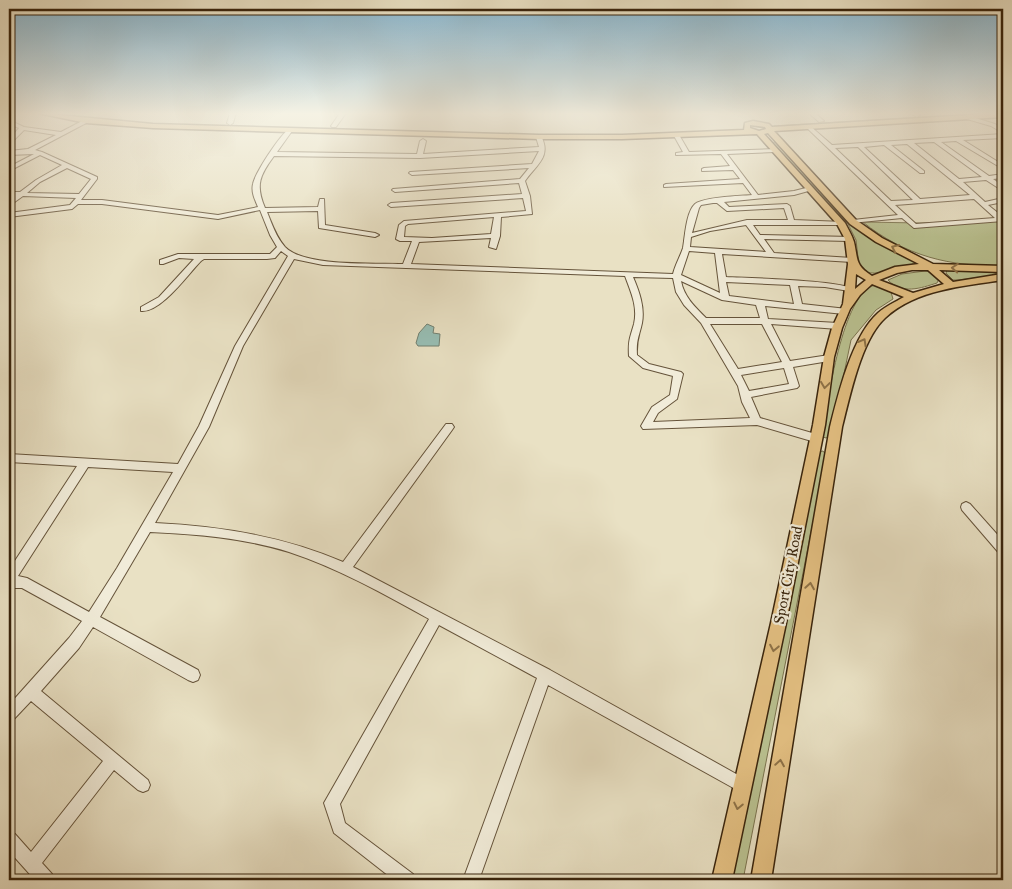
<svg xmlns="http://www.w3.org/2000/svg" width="1012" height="889" font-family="'IM FELL Great Primer',serif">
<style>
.green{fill:#bac291;stroke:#7a734e}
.water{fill:#97beb4;stroke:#718071}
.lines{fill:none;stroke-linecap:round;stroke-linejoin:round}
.minor-casing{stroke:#65533a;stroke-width:2}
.major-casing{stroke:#39240c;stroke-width:3}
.minor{fill:#f1ecd9;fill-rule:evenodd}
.major{fill:#e4c082;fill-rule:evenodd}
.oneway{stroke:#8e7247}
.labels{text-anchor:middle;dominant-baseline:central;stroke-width:4.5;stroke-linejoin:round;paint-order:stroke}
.street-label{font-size:15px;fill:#39240c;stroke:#f1ecd9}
</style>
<rect width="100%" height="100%" fill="#e9e1c4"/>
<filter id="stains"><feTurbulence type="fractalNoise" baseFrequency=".004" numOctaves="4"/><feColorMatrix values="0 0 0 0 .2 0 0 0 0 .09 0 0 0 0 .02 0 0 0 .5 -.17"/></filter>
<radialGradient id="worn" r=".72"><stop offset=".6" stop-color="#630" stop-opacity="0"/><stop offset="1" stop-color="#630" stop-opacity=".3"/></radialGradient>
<!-- green -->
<path class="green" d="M988,113L1003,114L776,127L774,126Z
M775,141L782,148L846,216H839L773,144Z
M846,220H850L916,262C912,266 880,274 873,273C867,273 864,270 859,266L856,240Z
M1003,220V265C952,268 903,255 863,222L920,223Z
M954,269L997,273L1000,275L958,280H953L946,273L947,270Z
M925,271L931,272L939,279L937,283C921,288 902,295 888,280L902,274Z
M875,285L891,292L893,299L876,310L851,340L831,436L826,438L823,437L822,433C828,402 842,293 875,285Z
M823,451L826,455L743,880H731L818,452Z"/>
<!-- water -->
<path class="water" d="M427,324L434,327L433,333L440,334L439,346H418L416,343L419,333Z"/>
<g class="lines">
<!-- minor casing -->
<g class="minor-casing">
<path id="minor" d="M230,113H236L233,123L230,125L227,123Z
M340,113H346L336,127H332L331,126Z
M809,113H815L824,121L819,122Z
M910,113H917L920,115L917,117Z
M969,116L995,124L1003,129V133L991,126L967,119L966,118Z
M9,120L24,127L61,132L84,120H88V122L35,150L42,152L97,177V179L81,200H102L218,215L258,207C255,200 251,192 253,184C255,173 280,135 289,129L292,131L277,152L417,154L420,141L423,139L426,141L423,154L539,147L536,137L541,136C552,157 536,165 525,181L530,196L532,214L501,217L500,236L496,249L489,247L491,238L419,242L411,264L673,274C675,265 680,257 683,248C685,237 686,212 695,204C703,197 740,196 752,195L743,183L664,187V185L666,184L740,179L733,170L702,171V169L704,168L730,166L721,154L676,155V153L683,152L673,134L674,133H678L689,152L777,149V151L775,152L727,154L758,195L794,191L810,187L813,189L812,190L794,195L724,202L729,207L787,204L790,206L794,220L843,222V224L841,225H753L760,235L852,237V241H849L764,239L774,253L852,258L856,260L852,262L722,254L726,277C748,278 840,280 853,289L849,291L825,287L798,286L802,304L847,309L848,311L844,314L765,306L768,319L838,323L842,326L838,329L771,324L790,361L829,355L833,358L829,361L793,367L799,386L797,388L751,397L760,418L819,435L820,438L819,441L815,442L757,425L643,429L641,426L652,407L670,395L673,376L643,368L629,356C628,341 630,338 634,324C638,307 631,292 625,276L323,265L294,259L243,346L209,427L155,523C220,526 283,536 343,562L446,424H452L454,427L452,430L353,567L550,670L747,780L749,785L747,790L742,792L737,790L548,685L479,880H463L537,678L439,625L340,804L345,823L413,874L415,880H394L334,833L324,803L429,619C384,594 338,568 289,552C244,538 196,534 150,532L100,617L198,670L200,675L198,680L193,682L188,680L93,627L79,648L41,691L148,780L150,785L148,790L143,792L138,790L114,770L42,863L52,874L54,880H35L9,851V832L15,834L31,852L103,761L31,701L14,719L9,721V705L69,638L82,621L22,588H9V570L77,466L9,462V454L178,464L199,426L235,346L288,256L281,251L275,258L267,259H204L201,261C188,274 161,313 141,311V307L159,297L194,259L179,258L163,264H160V260L178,254H270L277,247L270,235L260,210L218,219L102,204H78L72,209L9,217V213L70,205L76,198L23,196L9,206V201L15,196H9V192H20L36,180L62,165L40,155L9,171V167L34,154L9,155V151L28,149L56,135L24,130L9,145V140L19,128L9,124ZM539,151L532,164L410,172L409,173L412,175L529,168L520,179L393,189L392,190L395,192L519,183L522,194L391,203L388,205L391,207L523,198L526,211L404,221L399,225L396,239L400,241H412L403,264C375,263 304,267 285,247C276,237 272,224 267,212L318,211L319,228L375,237L379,235L375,233L325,225L324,199H320L318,207L265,208C255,185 260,175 274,156L420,158ZM67,168L91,179L79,194L27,193L40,182ZM713,203H717L727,211L784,208L788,220H747L692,233L699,208L701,205ZM494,217L491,234L432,238L404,237L405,226L408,224ZM746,225L766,252L690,247L691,237L710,231ZM689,251L715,253L720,293L681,275ZM633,277L673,278L676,292L684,305L701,323L738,386L742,402L750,418L653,422L658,413L677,399L683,374L681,372L649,364L637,355C636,340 639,337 642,323C645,307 639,291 633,277ZM681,281L722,300L756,305L760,318H706C695,307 684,297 681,281ZM726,282L790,285L794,304L729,296ZM710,324H762L782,362L738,369ZM784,368L789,384L749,391L741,375ZM88,467L173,472L117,568L89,612L27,578L18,576Z
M809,125L832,145L1003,134V138L963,140L1003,165V169L956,141L941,142L989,176L1003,174V178L993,179L1003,186V191L986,180L963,182L985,202L1003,198V202L988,205L1003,217V221L914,228L902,218L851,223V221L853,220L898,215L807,128L806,127ZM934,142L982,177L959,179L914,143ZM907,144L970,195L920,199L864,147L884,145L920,173H924V171L891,145ZM858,147L913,200L891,201L835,148ZM974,199L995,218L916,224L895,205Z
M966,502L970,504L1003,541V554L999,553L962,510L961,507L962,504Z"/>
</g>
<!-- major casing -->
<g class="major-casing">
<path id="major" d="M38,113L153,124L539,135H622L744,130L745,123L753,121L769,124L772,127L1003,113V117L774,131L856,220L882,238L933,264L1003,266V272L939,270L953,282L1002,274L1003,280C964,286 916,289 885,318C861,340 850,396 842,427L771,880H751L830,427C838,395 852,336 878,313C886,306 895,302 904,297L872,284L860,295L850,309L842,328L834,357L825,425L786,623L732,880H712L771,623L813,425L824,357L832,328L843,304L848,264L845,239L837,224L757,134L622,139H539L153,128L86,123ZM750,125L765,127L766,129L759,131L750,128ZM768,133L850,224L876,242L919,264L895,267L872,276C855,265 858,260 854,242C852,235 848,229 845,223L764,134ZM912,270H928L944,284L913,293L879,280L897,273ZM856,274L866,280L855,289Z"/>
</g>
<!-- minor -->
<use href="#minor" class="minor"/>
<!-- major -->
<use href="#major" class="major"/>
</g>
<!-- one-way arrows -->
<defs><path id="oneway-chevron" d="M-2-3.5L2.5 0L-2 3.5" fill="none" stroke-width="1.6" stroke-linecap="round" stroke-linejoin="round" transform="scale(1.25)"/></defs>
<g class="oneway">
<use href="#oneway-chevron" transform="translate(895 248) rotate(-155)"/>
<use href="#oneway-chevron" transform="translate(955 268) rotate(-176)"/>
<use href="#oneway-chevron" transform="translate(863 342) rotate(-61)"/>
<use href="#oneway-chevron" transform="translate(825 385) rotate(98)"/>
<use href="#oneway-chevron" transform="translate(810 586) rotate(-81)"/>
<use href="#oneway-chevron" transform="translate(774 648) rotate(101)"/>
<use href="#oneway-chevron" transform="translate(780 763) rotate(-81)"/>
<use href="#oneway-chevron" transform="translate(738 806) rotate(102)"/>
</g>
<!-- sky -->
<linearGradient id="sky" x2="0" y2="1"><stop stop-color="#87b8d3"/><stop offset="0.48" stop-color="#f5f2e4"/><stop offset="1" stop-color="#f5f2e4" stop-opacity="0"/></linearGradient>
<rect width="1012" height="237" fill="url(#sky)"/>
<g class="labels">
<!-- street labels -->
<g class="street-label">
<text transform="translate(788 575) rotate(-79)">Sport City Road</text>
</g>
</g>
<!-- margin -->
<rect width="1012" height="889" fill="none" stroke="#e9e1c4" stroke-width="30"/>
<rect x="10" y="10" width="992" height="869" fill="none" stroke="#39240c" stroke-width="2.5"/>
<rect x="15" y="15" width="982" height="859" fill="none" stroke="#39240c"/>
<rect width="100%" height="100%" filter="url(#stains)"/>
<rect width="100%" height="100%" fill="url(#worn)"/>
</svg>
